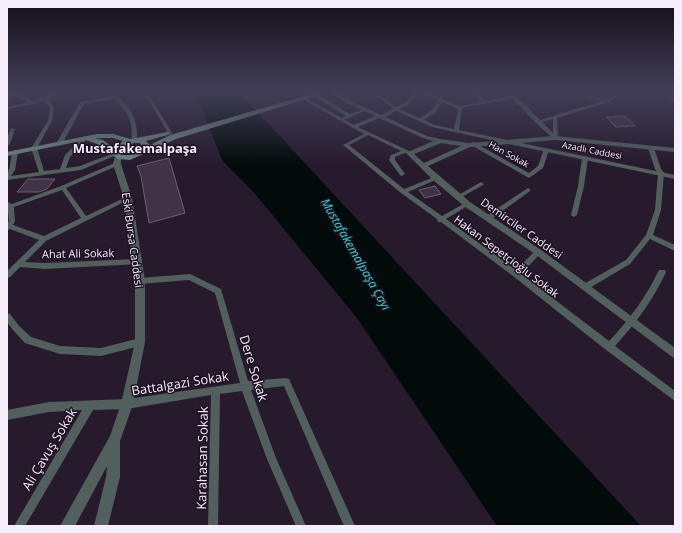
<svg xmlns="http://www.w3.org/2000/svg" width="682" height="533" font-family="'Open Sans',sans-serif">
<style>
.water{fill:#010b09}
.building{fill:#403247;stroke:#6e5f75}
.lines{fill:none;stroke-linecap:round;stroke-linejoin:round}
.minor{fill:#515f5d;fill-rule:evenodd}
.tertiary{fill:#515f5d;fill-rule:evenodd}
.secondary{fill:#6d8480;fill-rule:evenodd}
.labels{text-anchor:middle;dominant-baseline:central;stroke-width:3;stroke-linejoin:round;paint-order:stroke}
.far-street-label{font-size:9px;fill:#f6eefb;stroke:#1d1123}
.street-label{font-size:11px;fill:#f6eefb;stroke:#1d1123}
.water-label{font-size:12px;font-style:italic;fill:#2cdac8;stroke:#1d1123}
.far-district-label{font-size:13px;font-weight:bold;fill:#f6eefb;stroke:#1d1123}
.near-street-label{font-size:13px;fill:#f6eefb;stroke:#1d1123}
</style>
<rect width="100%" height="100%" fill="#271a2d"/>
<!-- water -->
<path class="water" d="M190,91H238L641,526H497L357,318L256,195L222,160L200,104Z"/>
<!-- building -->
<path class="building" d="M625,116L635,126L616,127L606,117Z
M169,158L185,213L149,223L141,176L137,166Z
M28,179H55L47,189L39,192H17Z
M435,186L441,194L425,198L419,190Z"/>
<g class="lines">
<!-- minor -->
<path class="minor" d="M9,91H14L32,101L60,91H66L48,99L54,108L52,121L37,148L44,171L60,169L65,155L83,137L85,136L88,138L70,157L66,168L80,166L114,153H118L119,154L81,170L7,180V174L9,170L12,152L15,150L18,152L15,170L11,176L39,172L31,148L48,121L50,108L44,100L34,104L7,109V107L28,102L16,96L7,100V97L13,94Z
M110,91H114C117,98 122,100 127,106C135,115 139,131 136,142L131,141C134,123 128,111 114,99L84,104L62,144L61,145H57L56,144L80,102L112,97Z
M143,91H147L172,133V134L168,133Z
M366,91C379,91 387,99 396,107L406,102L414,91H424L460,106L481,102L471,91H476L485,101L510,96L503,91C516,91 531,111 540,120L602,101L566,91H574L606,100L621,91H626L609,102L557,118L558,138L555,140L536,123L513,99L465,107L462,109L459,130L507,140L508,141L505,143L432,127L396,111L383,118H379L358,127L411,152V154L405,153L395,157V160L405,174L402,176L400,175L389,160L391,155L401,151L368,135L349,145L404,189L434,177H438V179L408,192L442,216L465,203H469L470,204L469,205L446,219L516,270L536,250H540L541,252L540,254L521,274L609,341C630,319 646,297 659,270H665L666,272C653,300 636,323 615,346L675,391V401L606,350L513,276L441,222H438L437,219L401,193L343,145L364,134L302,99L306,98L354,125L377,115H381L393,109L380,98ZM418,91L438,100L432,110L420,118L399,109L410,104ZM442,102L458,109L454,129L435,125L424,120L436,112ZM553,119V133L542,122Z
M651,91H657L675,98V101Z
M313,94H317L350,114L365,109L367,110L347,119H343V117L346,116L313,96Z
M11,128L15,129L10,144L7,146V138Z
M473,142L529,173L538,166L544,149H548L549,150L543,168L529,178L471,145V143Z
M651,146L654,148L661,169L664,173L661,210L653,235L675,245V251L650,239L630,264L588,289H582L581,287L582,285L626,260L646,235L655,210L658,173L655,169L648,148Z
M585,156L588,158L584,186L577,215L574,217L571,215L578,186L582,158Z
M117,162L120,164L119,165L66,188L86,216L126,197H130V199L46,241L25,262L45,263L137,259L139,260L140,262L139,264L45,269L20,267L10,277L7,278V271L39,240L10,229L7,231V224L9,221L7,202L12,204L61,186ZM62,190L81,218L44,236L13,225L15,221L14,207Z
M481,182L484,184L483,185L460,198H456L455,197Z
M528,188L530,189V191L490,220H486L485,218L486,216Z
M190,274L221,289L248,381L286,378L289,379L355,526H344L284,386L251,390L276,458L306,526H296L267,459L242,391L220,394L218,526H208L211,395L127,409L93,410L25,526H14L82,410L49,412L7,420V410L49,402L127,399L240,383L215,293L189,280L140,284L137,283L136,281L137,279L140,278Z
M7,313L10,314L19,326L31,337L60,346L101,348L140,338L143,339L144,342L143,345L140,346L101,356L60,354L25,343L13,330L7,322Z"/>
<!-- tertiary -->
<path class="tertiary" d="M327,91H334L353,102L405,126L427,136L440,139L469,143L555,136L675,148V152L555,140L521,143L675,175V179L509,144L470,147L428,166L470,202L541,250L675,348V359L535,254L464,206L433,180L406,153L433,141L423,138L349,104ZM441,143L461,146L424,163L414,154Z
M118,154L121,156V164L132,198L145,281V342L133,404L120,441V477L108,526H94L106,477L107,466L75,526H60L110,436L121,404L135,342V281L124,198L113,164L115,156Z"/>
<!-- secondary -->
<path class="secondary" d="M322,91H332L176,139L130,160L118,159L97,144L86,140L7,156V152L97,134H113L131,139L167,132L171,134L146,141L150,145L170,135ZM95,138H113L123,141L114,148L103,140ZM134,143H140L143,147C137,154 127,158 119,153L123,147Z"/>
</g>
<!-- sky -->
<linearGradient id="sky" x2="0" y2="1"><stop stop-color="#150e19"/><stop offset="0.55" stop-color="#413e57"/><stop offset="1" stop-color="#413e57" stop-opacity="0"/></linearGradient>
<rect width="682" height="166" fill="url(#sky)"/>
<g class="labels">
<!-- far-street labels -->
<g class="far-street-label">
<text transform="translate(592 150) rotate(11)">Azadlı Caddesi</text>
<text transform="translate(509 154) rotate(29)">Han Sokak</text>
</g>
<!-- street labels -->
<g class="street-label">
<text transform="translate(522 228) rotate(35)">Demirciler Caddesi</text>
<text transform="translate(133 240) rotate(82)">Eski Bursa Caddesi</text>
<text transform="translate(78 253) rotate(-1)">Ahat Ali Sokak</text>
<text transform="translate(507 256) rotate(37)">Hakan Sepetçioğlu Sokak</text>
</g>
<!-- water labels -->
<g class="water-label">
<text transform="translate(356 254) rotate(60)">Mustafakemalpaşa Çayı</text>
</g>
<!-- far-district labels -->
<g class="far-district-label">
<text x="135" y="148">Mustafakemalpaşa</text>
</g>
<!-- near-street labels -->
<g class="near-street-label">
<text transform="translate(254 368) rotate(73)">Dere Sokak</text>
<text transform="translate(180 383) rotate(-9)">Battalgazi Sokak</text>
<text transform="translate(49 449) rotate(-59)">Ali Çavuş Sokak</text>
<text transform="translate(202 458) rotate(-89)">Karahasan Sokak</text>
</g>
</g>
<!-- border -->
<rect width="682" height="533" fill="none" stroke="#f6eefb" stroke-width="16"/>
</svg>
